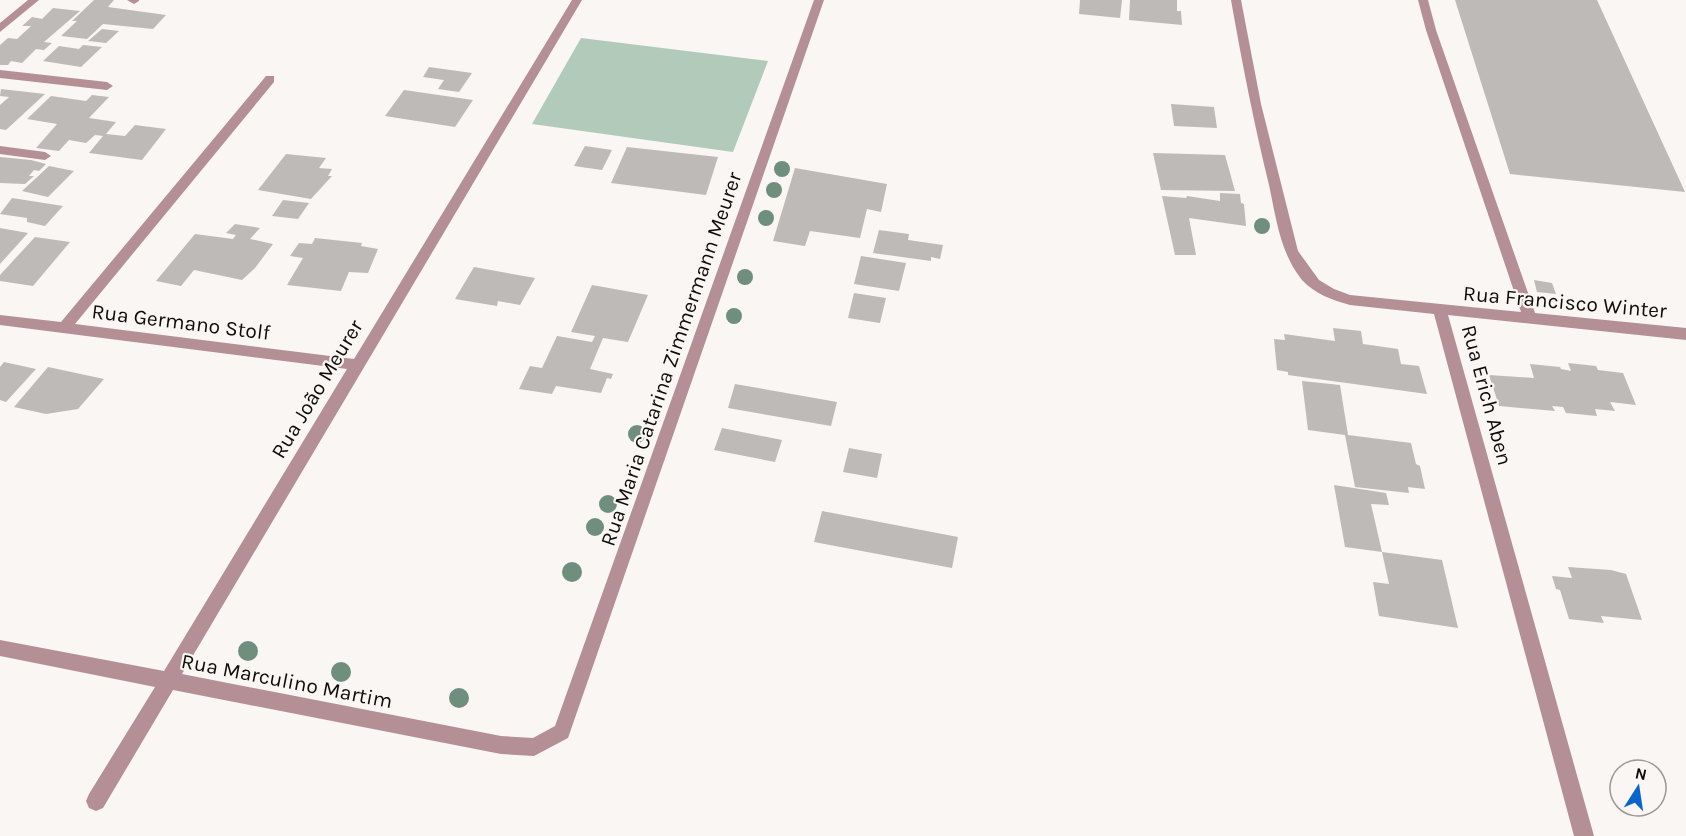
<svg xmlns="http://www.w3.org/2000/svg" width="1686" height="836" font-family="Karla,sans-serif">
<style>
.green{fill:#b1caba}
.building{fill:#bebab7}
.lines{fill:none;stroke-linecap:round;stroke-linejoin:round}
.minor{fill:#b48f95;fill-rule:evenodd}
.tree{fill:#708e7e}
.labels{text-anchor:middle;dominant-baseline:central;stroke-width:4.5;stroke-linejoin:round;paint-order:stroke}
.street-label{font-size:21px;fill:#0e0c0b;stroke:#faf6f3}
</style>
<rect width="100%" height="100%" fill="#faf6f3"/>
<!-- green -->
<path class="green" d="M581,38L768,61L733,152L532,124Z"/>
<!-- building -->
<path class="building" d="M94,0H114L108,7L166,15L153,29L103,24L87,39L61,36L77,21H72Z
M1080,0H1122L1120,18L1079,14Z
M1130,0H1177V11H1181L1182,25L1129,20Z
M1455,0H1597L1685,192L1510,174Z
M53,8L80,11L44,42L52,43L44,50L36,49L22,63L11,61L8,65H0V45L8,38L17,39L31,26H22L32,17L42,19Z
M102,29L119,31L106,43L88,41Z
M83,45L102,47L81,67L43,61L59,46L79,49Z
M429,67L472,73L459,92L438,89L444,80L423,77Z
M1,89L45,94L6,130L0,129V105L9,97L0,96Z
M404,90L473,100L455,127L385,116Z
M92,95L109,97L89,118L116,122L106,134L125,136L135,125L166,129L142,160L89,153L103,136L95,135L86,143L69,140L59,151L36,148L57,124L27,119L51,96L86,101Z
M1171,104L1214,107L1217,128L1174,126Z
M585,146L612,150L602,170L574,166Z
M627,147L718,157L706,195L611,183Z
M1153,153L1225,155L1235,191L1161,190Z
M286,154L326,158L319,168L332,169L328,176H332L311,199L258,190Z
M0,157L31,160L46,164L39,171L34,170L29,176H34L25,184L0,183Z
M49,166L74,171L48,197L22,191Z
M795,168L887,184L881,212L867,209L860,238L810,231L805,246L773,241Z
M1220,193L1240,194L1241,203L1244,204L1246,226L1189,218L1196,255H1175L1162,196L1186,198L1187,196L1220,201Z
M12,198L63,206L45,226L27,222V218L0,214Z
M283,200L309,203L298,219L272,216Z
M235,224L260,228L250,239L273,244L255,268L242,280L194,270L181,286L156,281L195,234L233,239L236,235L226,233Z
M0,228L28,233L0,264Z
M879,230L909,234L908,240L943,245L940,259L931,257V261L873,253Z
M35,237L70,242L33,286L0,281V275Z
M315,238L362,243L361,246L378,249L368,273L349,272L341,291L287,285L303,258L290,256L299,243L312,244Z
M861,256L906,263L899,291L854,284Z
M474,267L535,278L520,305L498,301L497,306L455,299Z
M1534,280L1552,283L1556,294L1537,292Z
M592,285L648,295L628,342L603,338L590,369L613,374L611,379L607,378L601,393L556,386L552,394L519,389L530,366L542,368L557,336L592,342L595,336L571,332Z
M854,293L886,298L880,323L848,318Z
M1333,328L1361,331L1363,344L1398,349L1401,364L1419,366L1427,394L1288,375V372L1277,370L1274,339L1285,340L1284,334L1335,341Z
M4,362L36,369L6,402L0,400V367Z
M1568,363L1596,366L1598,370L1623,373L1636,405L1610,402L1615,411L1595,409L1597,416L1566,413L1563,407L1552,406L1555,411L1499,406L1489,375L1534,378L1530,364L1560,367L1561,369L1571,371Z
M48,367L104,379L78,409L46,414L14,407Z
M1302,381L1340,385L1348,435L1411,443L1416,464L1420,466L1425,489L1408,487L1409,493L1355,487L1345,435L1308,430Z
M735,384L837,402L831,426L728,408Z
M722,428L782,440L775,462L714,450Z
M849,448L882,454L877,478L843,472Z
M1334,485L1386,493L1389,505L1371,504L1382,552L1345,547Z
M822,511L958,537L952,568L814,542Z
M1382,552L1442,560L1458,628L1379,616L1373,582L1389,584Z
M1568,567L1611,570L1626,574L1642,620L1601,616L1604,623L1569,619L1560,590L1556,589L1552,576L1572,578Z"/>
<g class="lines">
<!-- minor -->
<path class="minor" d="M28,0H39L0,32V23Z
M127,0H139V1L134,4Z
M572,0H582L182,674L501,736L533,738L555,726L814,0H824L568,738L534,756L501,754L173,690L103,808L96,811L89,808L86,801L89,794L155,687L0,656V640L164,671L347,369L0,325V315L61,322L266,76H274V82L75,324L354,359Z
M1231,0H1241L1261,104L1298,251L1319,280L1334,289L1350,295L1521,312L1426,30L1418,0H1428L1436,30L1535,313L1686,328V340L1448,315L1594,836H1574L1434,314L1350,305C1332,300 1315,294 1302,280C1280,253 1276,217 1269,185C1254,124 1242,62 1231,0Z
M0,70L107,82L113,86L107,90L0,78Z
M0,146L45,152L51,156L45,160L0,154Z"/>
</g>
<!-- trees -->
<g class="tree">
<circle cx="782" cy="169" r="8"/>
<circle cx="774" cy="190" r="8"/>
<circle cx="766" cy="218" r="8"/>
<circle cx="1262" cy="226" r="8"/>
<circle cx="745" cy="277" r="8"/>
<circle cx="734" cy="316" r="8"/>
<circle cx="637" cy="434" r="9"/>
<circle cx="608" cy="504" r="9"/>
<circle cx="595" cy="527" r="9"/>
<circle cx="572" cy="572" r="10"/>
<circle cx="248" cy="651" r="10"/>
<circle cx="341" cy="672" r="10"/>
<circle cx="459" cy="698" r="10"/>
</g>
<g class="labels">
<!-- street labels -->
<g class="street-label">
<text transform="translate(1565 302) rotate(5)">Rua Francisco Winter</text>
<text transform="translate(181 322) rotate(7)">Rua Germano Stolf</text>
<text transform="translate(671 359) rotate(-71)">Rua Maria Catarina Zimmermann Meurer</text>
<text transform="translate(317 389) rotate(-59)">Rua João Meurer</text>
<text transform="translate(1487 395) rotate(75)">Rua Erich Aben</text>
<text transform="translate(287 681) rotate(11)">Rua Marculino Martim</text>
</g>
</g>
<!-- north arrow -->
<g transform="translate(1638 788) rotate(12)"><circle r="28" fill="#faf6f3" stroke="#9c9896" stroke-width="1.5"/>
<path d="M0-4.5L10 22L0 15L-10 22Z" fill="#0865ce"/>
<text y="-9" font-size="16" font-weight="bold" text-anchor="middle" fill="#0e0c0b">N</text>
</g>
</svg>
